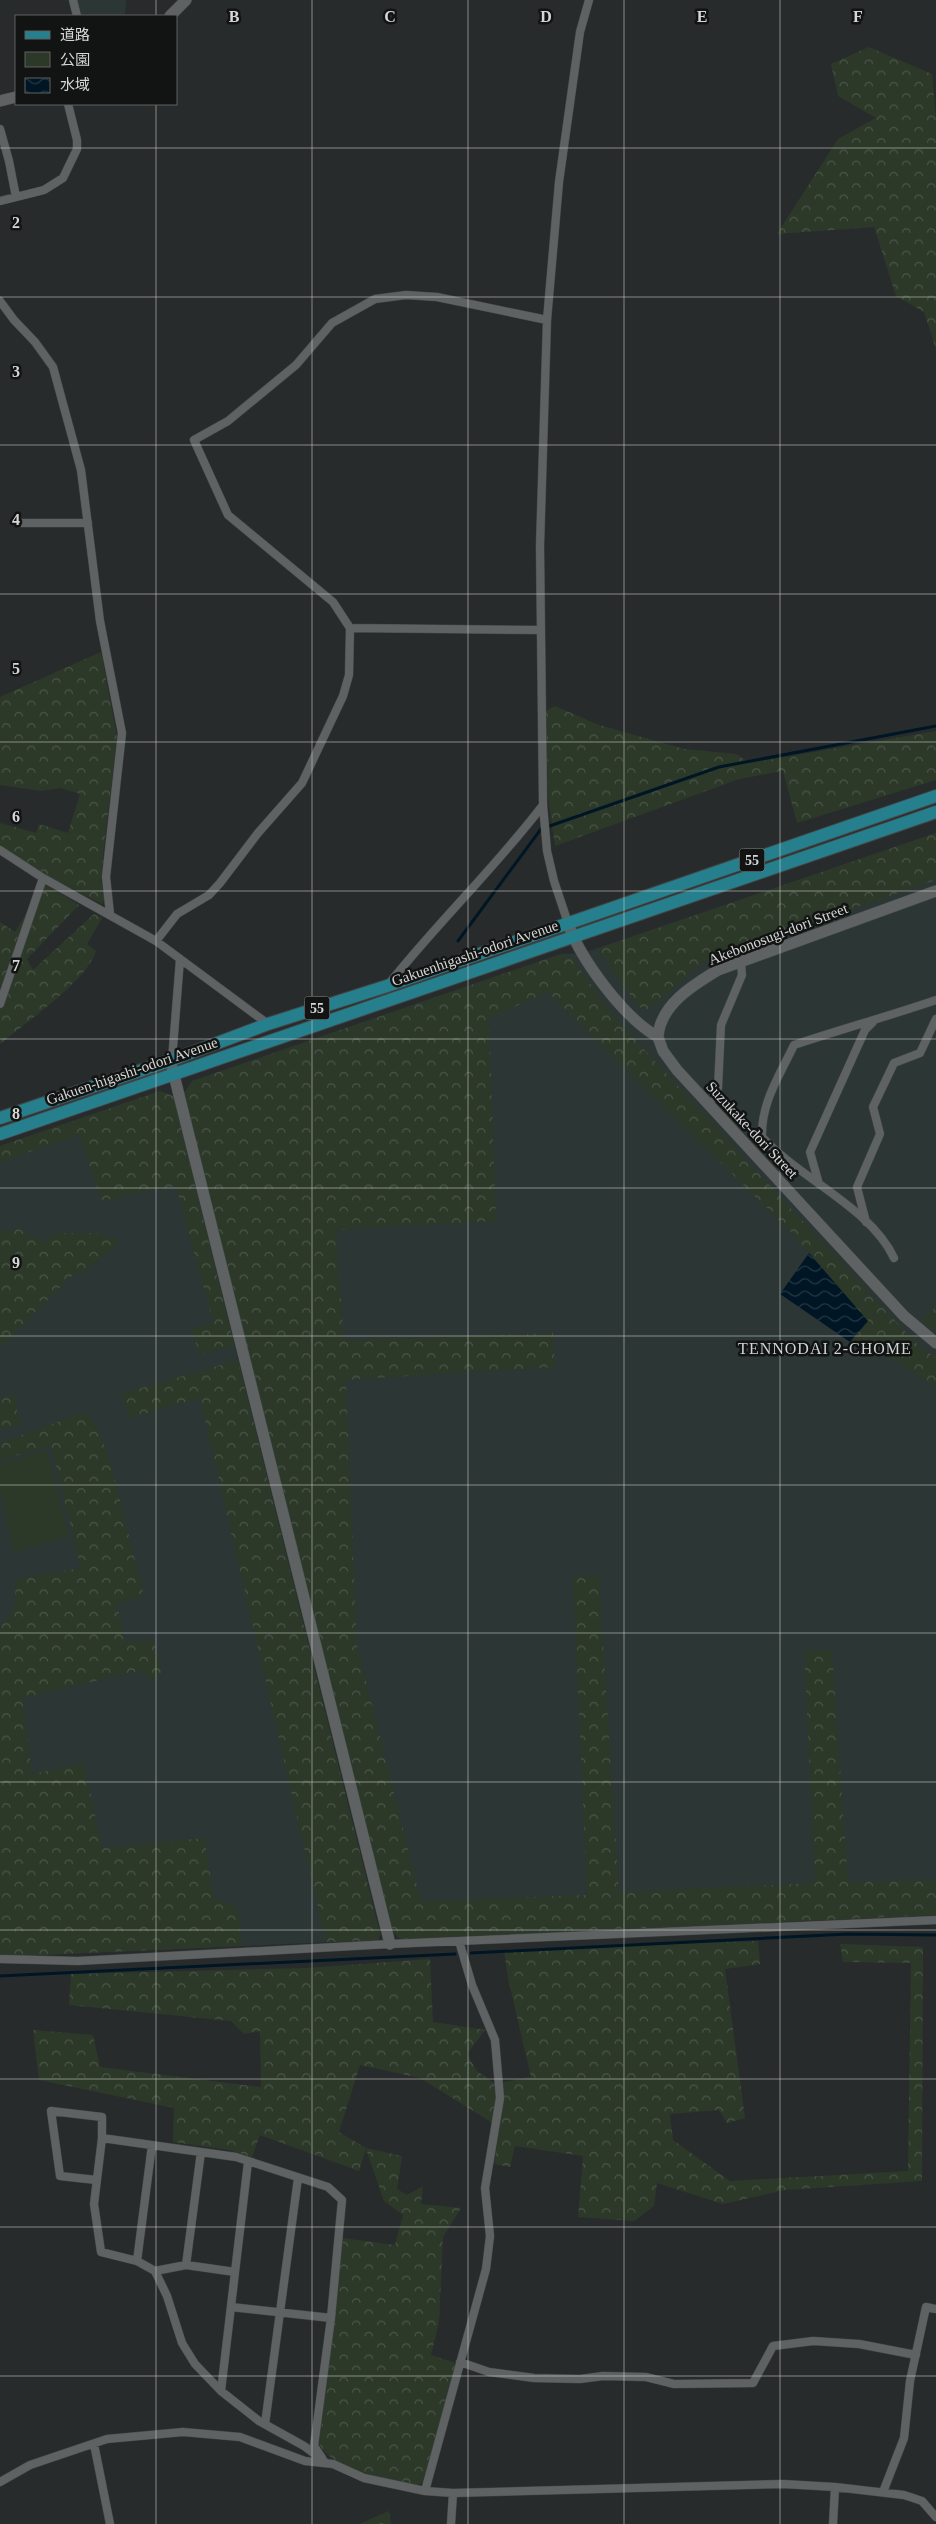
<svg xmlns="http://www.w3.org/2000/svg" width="936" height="2524" font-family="'Times New Roman','Noto Sans JP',serif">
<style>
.built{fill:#2b3635}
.green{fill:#2c3929}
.forest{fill:url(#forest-crowns)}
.water{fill:url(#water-waves)}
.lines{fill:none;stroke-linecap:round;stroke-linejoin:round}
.stream{stroke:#001625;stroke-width:3}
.street-casing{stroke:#434646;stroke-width:9}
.secondary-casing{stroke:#434646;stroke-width:12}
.primary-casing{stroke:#434646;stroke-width:14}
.street{stroke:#5e6262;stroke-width:8}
.secondary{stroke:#5e6262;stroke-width:11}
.primary{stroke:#267f8d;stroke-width:12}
.grid{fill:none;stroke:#d5d7d6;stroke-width:1;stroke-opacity:0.55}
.labels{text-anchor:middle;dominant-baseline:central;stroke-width:5;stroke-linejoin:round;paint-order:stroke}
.shield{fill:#121313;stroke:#9a9c9c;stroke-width:1}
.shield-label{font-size:14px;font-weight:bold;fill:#d5d7d6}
.street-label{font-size:15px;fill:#d5d7d6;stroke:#121313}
.neighbourhood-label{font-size:16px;letter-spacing:1px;fill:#d0d4d4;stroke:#121313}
.grid-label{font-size:16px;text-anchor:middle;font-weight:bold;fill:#d5d7d6;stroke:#121313;stroke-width:5;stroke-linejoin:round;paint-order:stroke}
</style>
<defs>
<pattern id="forest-crowns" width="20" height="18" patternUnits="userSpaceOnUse" patternTransform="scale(1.25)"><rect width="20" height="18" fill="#2c3929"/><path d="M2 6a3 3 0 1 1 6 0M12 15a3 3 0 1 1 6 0" fill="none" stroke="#4a5547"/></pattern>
<pattern id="water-waves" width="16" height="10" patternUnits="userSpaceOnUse" patternTransform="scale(1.25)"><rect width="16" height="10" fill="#001625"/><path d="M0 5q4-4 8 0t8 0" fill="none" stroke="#243744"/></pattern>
</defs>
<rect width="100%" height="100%" fill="#282b2b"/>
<!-- built -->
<path class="built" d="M77,0H126L125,16H80Z
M936,833V1915L400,1939L192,1081L561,954L583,953Z
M160,1091L173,1096L380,1934L378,1940L18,1956L0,1954V1146Z"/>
<!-- green -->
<path class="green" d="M47,1450L69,1536L13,1552L0,1492V1464Z"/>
<!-- forest -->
<path class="forest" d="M869,47L932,74L936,119V349L924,312L896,296L874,227L777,234L838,139L876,118L838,96L831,64Z
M101,652L117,737L103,856L101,881L105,899L102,904L42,873L0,846V823L36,833L39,824L68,833L80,794L61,788L41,791L0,785V697Z
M555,706L599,725L684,749L736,754L750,763L936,731V780L797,823L783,771L739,779L555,846L548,798L546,711Z
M936,833V880L726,952L699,965L648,1010L639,1007L597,949Z
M44,884L79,905L27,959L33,970L94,914L102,918L87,944L96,951C88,980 24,1024 0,1044V922L15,932Z
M561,954L572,959L616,1019L882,1307L919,1346L936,1358V1387L864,1341L859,1347L850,1342L868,1321L790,1231L548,992L489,1018L496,1221L336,1230L344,1340L553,1333L555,1367L346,1380L357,1645L421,1901L587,1895L573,1577L599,1576L619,1892L815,1883L804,1651L832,1650L848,1882L936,1880V1915L400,1939L391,1929L184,1093L192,1081Z
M160,1091L173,1096L234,1345L200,1355L191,1329L213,1323L176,1186L102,1201L79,1135L0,1162V1146Z
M19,1229L44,1242L55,1233H96L121,1241L81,1274L76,1272L1,1346L0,1356V1232Z
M936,1307V1330L921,1320Z
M238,1360L380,1934L378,1940L326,1942L200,1398L129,1418L121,1394Z
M14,1394L20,1425L0,1430V1400Z
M82,1413L91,1416L109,1456L144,1596L117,1604L125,1641H154L162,1675L149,1679L143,1670L22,1698L32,1774L84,1763L102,1848L204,1838L214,1898L237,1907L242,1946L18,1956L0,1954V1626L13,1611L17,1579L81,1568L51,1446L0,1460V1443Z
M758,1941L760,1964L725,1969L745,2118L727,2123L719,2110L670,2114L673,2140L730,2181L908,2171L911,1963L843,1962L840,1944L923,1947L922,2181L785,2190L723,2204L657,2183L654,2206L634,2221L578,2217L583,2156L515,2146L510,2167L494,2164L499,2127L420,2078L360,2065L339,2132L366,2148L402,2156L397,2189L407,2195L423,2186L421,2204L461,2208L443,2237L439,2322L431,2355L456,2363L423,2482L417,2485C391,2480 332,2470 319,2444L343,2238L395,2245L403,2215L384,2201L366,2149L359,2171L260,2135L252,2157L229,2150L173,2142L174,2108L39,2080L33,2030L93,2035L100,2067L261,2087L260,2031L244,2034L231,2021L69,2005L71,1974L306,1968L430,1959L433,2022L485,2030L467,2054L477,2071L495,2084L531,2077L508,1978L504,1951Z
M389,2510L391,2524H359L389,2511Z"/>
<!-- water -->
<path class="water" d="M809,1253L868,1321L850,1342L780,1294Z"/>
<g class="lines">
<!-- stream -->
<path class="stream" d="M458,941L541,829L719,767L936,726
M471,1953L848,1934L936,1935
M0,1976L455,1954"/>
<!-- street casing -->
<g class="street-casing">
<path id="street" d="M73,0L77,16
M0,129L9,161L16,197
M0,201L44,190L63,178L77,149V140L68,104
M0,301L14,320L35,342L53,367L81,470L100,621L122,733L106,877L110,914
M18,523H88
M350,628L540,630
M0,850L43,878L156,941L268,1024
M568,923L554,881L547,851L543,805L540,546L547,320L559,182L580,32L589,0
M156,941L177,914L209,895L220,883L258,833L302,783L343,696L349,675L350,628L333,602L228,515L194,440L228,421L296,365L332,323L375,299L406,295L437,297L547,320
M388,985C437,923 495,868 543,805
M0,1004L43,878
M172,1060L180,959
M715,1098L718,1088L721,1025L742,975L741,962
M819,1184L810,1152L865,1030L873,1022
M866,1222L857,1187L880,1134L873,1107L894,1063L920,1053L936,1019
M894,1258C871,1208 799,1178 762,1137C761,1102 780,1075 794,1045C842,1029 889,1016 936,1000
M0,1959L78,1961L390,1944L936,1920
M102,2138L236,2157L328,2187L342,2200L331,2318L314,2446L322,2458
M96,2180L60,2176L51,2111L102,2117V2138L94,2204L101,2252L137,2261L155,2271L167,2296L182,2343L195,2364L221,2391L259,2421L304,2446L324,2461
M137,2261L152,2145
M186,2265L201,2152
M155,2271L186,2265L235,2272
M231,2307L331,2318
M460,2362L489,2372L534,2378L580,2379L603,2376L646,2377L674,2384L753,2383L773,2346L813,2341L859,2344L916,2355
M221,2391L248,2162
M265,2424L298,2178
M94,2444L110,2524
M0,2482L30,2465L107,2439L183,2432L240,2437L305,2461L333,2464L364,2478L425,2491L453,2493L783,2484L835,2487L904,2495L922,2501L936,2517
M425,2491L486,2269L490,2236L485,2188L500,2098L495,2040L472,1985L459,1941
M883,2492L904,2438L910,2381L926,2307L936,2309
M451,2524L453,2493
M833,2524L835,2487"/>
</g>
<!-- secondary casing -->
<g class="secondary-casing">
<path id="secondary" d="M170,16L186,0
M0,101L16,97
M568,923C580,959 624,1018 658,1037L663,1051L677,1070L904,1316L936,1343
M658,1037C660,1005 693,985 718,970L936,891
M172,1067L390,1944"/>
</g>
<!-- primary casing -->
<g class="primary-casing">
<path id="primary" d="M0,1118L172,1060L268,1024L387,986L936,796
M0,1134L936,812"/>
</g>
<!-- street -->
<use href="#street" class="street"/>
<!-- secondary -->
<use href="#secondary" class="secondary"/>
<!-- primary -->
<use href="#primary" class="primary"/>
</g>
<!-- grid -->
<path class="grid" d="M156,0V16M312,0V2524M468,0V2524M624,0V2524M780,0V2524M156,104V2524M0,148H936M0,297H936M0,445H936M0,594H936M0,742H936M0,891H936M0,1039H936M0,1188H936M0,1336H936M0,1485H936M0,1633H936M0,1782H936M0,1930H936M0,2079H936M0,2227H936M0,2376H936"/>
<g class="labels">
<!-- shield labels -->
<g class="shield">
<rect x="739.5" y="848.5" width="25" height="23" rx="4"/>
<rect x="304.5" y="996.5" width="25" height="23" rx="4"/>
</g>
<g class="shield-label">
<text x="752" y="860">55</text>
<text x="317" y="1008">55</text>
</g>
<!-- street labels -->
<g class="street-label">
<text transform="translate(778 934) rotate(-21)">Akebonosugi-dori Street</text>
<text transform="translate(475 953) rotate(-19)">Gakuenhigashi-odori Avenue</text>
<text transform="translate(132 1071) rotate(-19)">Gakuen-higashi-odori Avenue</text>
<text transform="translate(752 1130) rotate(47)">Suzukake-dori Street</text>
</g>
<!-- neighbourhood labels -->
<g class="neighbourhood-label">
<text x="825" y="1348">TENNODAI 2-CHOME</text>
</g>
</g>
<g class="grid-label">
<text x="234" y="22">B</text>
<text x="390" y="22">C</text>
<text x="546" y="22">D</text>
<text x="702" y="22">E</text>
<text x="858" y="22">F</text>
<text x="16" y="228">2</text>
<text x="16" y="377">3</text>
<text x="16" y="525">4</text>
<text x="16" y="674">5</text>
<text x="16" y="822">6</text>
<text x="16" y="971">7</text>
<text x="16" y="1119">8</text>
<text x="16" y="1268">9</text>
</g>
<!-- legend -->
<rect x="15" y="15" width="162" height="90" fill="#121313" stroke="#606161"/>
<rect x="25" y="31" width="25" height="8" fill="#267f8d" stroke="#606161"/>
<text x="60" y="40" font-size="15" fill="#d5d7d6">道路</text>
<rect x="25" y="52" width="25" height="15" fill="#2c3929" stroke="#606161"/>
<text x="60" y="65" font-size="15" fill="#d5d7d6">公園</text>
<rect x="25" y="78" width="25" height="15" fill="url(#water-waves)" stroke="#606161"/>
<text x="60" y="90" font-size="15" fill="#d5d7d6">水域</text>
</svg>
